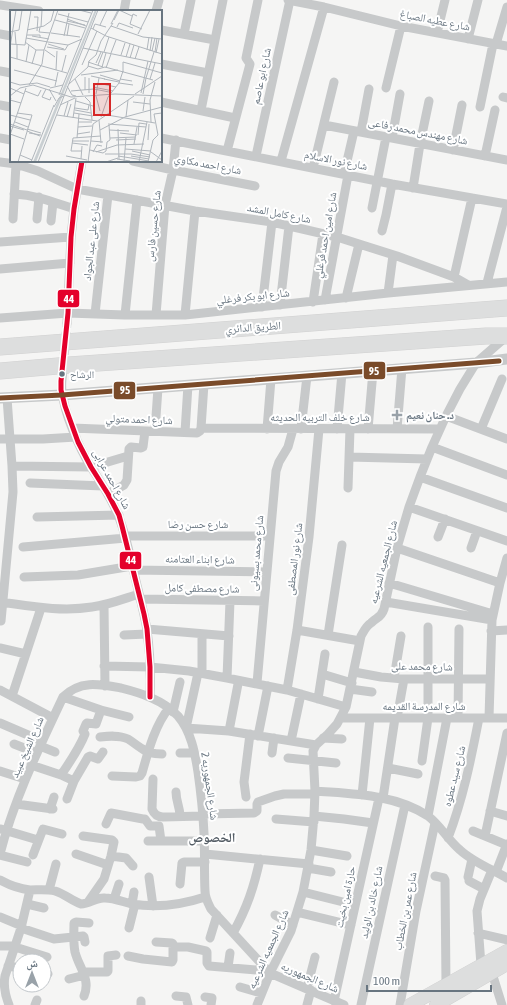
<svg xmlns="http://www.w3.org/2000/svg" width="507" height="1005" font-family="'Asap Condensed','Noto Naskh Arabic',sans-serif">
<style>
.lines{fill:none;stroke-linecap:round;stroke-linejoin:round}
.minor-tunnel{stroke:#d2d5d7;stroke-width:9;stroke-dasharray:9 4.5;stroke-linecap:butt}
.secondary-casing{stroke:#d1d1d1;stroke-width:14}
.motorway-casing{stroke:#d1d1d1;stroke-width:17}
.minor{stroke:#c7c9ca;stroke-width:9}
.tertiary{stroke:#c7c9ca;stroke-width:11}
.secondary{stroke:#dddede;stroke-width:13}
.motorway{stroke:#dddede;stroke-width:16}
.bus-1-casing{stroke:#fff;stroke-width:8}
.bus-2-casing{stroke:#fff;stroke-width:8}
.bus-1{stroke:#e4002b;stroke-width:5}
.bus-2{stroke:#7a4b2a;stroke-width:5}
.bus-dot{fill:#687580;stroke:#fff;stroke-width:1.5}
.poi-dot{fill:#99a2a9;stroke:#fff;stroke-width:1.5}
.labels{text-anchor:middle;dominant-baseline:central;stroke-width:4;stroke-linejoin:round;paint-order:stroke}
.bus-label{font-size:10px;fill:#687580;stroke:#fff;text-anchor:start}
.street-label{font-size:11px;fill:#687580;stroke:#fff}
.poi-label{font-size:11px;font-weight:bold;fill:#687580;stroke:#fff;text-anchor:start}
.quarter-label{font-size:13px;font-weight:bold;fill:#555e66;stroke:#fff}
.inset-road{fill:none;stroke:#b0b6bc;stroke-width:1}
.view{fill:#d62828;fill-opacity:0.15;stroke:#d62828;stroke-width:2}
.inset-edge{fill:none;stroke:#687580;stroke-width:2}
.line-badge{stroke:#fff;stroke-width:1.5}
.badge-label{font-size:11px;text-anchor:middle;font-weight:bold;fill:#fff}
</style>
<rect width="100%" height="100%" fill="#f5f5f4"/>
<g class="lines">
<!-- minor-tunnel -->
<path class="minor-tunnel" d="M63,368L67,323"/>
<!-- secondary casing -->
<g class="secondary-casing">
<path id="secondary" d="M410,1005L507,951
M436,1005L507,964"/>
</g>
<!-- motorway casing -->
<g class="motorway-casing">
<path id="motorway" d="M0,347L507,308
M0,371L69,365L486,336H507"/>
</g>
<!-- minor -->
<path class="minor" d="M288,0L324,7L401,26L507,46
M0,5L39,11
M124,11L126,0
M156,11L159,0
M161,30L215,40
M437,33L445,0
M0,34L11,36
M184,34L191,0
M468,39L478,0
M496,44L507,7
M161,64L208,73
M0,71L11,73
M386,88L401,26
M503,97L507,98
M161,102L235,118
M0,105L11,107
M480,107L493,44
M201,110L223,0
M324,125L507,160
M361,132L369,89
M0,138L11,140
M161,138L392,184L507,204
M392,138L400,94
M453,150L462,105
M227,151L250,64L246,58L258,0
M256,156L290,0
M485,156L495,110
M133,161L173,170L255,186
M281,161L324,7
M0,162L16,164L38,171L77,189L195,211L272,222L337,237L397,256L454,277L468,285
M313,168L334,82
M344,174L354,131
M413,188L420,144L429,101
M14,194C36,195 53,202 74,209
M372,208L386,137
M13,219L16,164
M37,219L39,197
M51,221L53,202
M382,231L386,215L392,184
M0,242L71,237
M0,269L70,263
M454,277L472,198
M487,283L507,207
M388,293L393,255
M346,298L359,244
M325,300L348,175
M313,302L323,234
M280,305L289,226
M262,307L272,222
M95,314L108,195
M125,315L137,200
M156,315L165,205L173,170L176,140
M185,315L195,211
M0,318L68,313L125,315H185L388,293L507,282
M67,323L71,237L74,209L82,161
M63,370C62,377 61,384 62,391C64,413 79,448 91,467C101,483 111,497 118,515C126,534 130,556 135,577C139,594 144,612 147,630C150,652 151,674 150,697
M446,416L507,439
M72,428L197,433L200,431L201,428L204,384
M201,428L440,429
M267,429L271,379
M301,429L307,376
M337,429L342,373
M368,429L373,371
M397,429L402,368
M481,429L502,379
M155,431L158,388
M185,432L188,385
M0,439H43L76,437
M432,447L507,475
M349,457L427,459
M12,466L91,467L128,456
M420,477L507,508
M30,483L103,486
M348,488L350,429
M108,494L124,485L127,480L129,449L131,447L141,448L143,447L145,431
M409,507L507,541
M37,517L119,515
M125,536H270
M438,537L445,519
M23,547L126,538
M397,548L500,583
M471,548L477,531
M133,570L267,572
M24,577L78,575L132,566
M389,583L493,614
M140,599L264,601
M0,602C30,606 61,612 92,607C108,605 123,599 139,594
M386,602L492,620
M104,605L105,686
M1,621L13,492L12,466L7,398
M147,629L229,636
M297,630L360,641
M491,631L507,630
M202,634V673
M124,635L147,634
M328,635L342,545
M0,648L26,654
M104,666L150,667L189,671L227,678L287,690L346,707
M354,672L381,677L404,679H490
M198,673L186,728L229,731L316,745
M322,674L352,683
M227,678L230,601
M394,678L401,636
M257,683L276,471L279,462L288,447L293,429
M350,689L372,692
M0,690L53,718
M287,690L297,630L309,537L319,429
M12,696L41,608
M63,697L101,710L129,717
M318,699L325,654
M173,712L180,682
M341,718H507
M397,718L404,679
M458,718L459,629
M489,718L492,620L500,583L507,558
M0,723L42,741
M229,731L238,684
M258,736L268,686
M100,737C109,736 119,735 128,739C133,742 136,745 141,748C147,753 154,754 162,754
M323,738L342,739
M291,741L301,694
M14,744L37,753
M40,746L55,752
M180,753H194
M272,753L274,738
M288,758L336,763
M422,761L428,718V627
M31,765L61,775L74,781
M388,768L418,774
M0,771L25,779
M61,775C70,762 79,749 85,734L83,731L86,724L87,723L96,724L101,710
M112,776L136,777L140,776L142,773C148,752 155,725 169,708
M153,779L152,809C154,814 157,817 163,817L203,816
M315,791C352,794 395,794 428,816C440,825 448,840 460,850C473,862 491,869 507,878
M176,792C176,802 180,807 180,816
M362,795L370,718
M246,797L244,782L250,734
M383,798L395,718
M67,799L74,781L88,757L90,756L98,759L103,752
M16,804L53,809
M50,809L54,797
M490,811L507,816
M203,814L254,813L257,811V804L258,802L275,796L284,794H315
M314,816L344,819L373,823
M428,816L447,718
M276,819L314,822
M106,824L111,813L143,819H145L150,826H159L161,841
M1,829L38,840
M473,831L507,845
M83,836L112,840L114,842L111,856L104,879L88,902
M485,836L507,733
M448,838C463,799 471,759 479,718
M148,841H204
M311,850L347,856
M0,854C14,799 39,748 63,697C80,680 99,684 121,688C141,693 163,700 178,716C191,731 195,753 198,772C201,793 203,813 204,833C205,853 204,872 205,891C205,898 208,903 211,909L270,973L344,1005
M76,854L108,865
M205,854L309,864
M0,855L27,862
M33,855L43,829L62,834
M111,856L126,858L133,866
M308,868L331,872
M496,872L507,844
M435,876L444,878L445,880L446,985
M149,877L153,906
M468,877L472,859
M0,880C9,885 20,889 30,890C39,890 47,889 55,891C65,894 72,901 81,904C90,904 96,897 105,898C114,898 123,902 132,904C157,908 181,905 205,897
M469,881L484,889
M180,884L182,863L184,862H205
M49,890L56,864
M303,892L355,905
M114,899L119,884
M27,904L44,908
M132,904L134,892
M297,912L351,925
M275,915L293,925
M0,917L22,926
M21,928L54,939L83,936L84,937L85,942
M129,928L135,904
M233,933C247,908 254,887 260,859
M478,933L507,940
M210,938L217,915
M156,942L172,943L173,944V947H188L206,951L207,952V963L209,966L268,971
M0,946H16
M15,947L47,957
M128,956L143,959L172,962L173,960V947
M481,965L477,911L480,899L492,870
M8,966L20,968
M228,967L230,953
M83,972H107L108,971V956L116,955
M44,973L48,974
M492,973L502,1005
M69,979L85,975
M240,987L261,993
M307,988L315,957
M84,996C91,979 79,968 75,952C73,942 74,933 74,923L76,922L89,923
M176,996L186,997L188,1005
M205,997L212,998L211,1005
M334,1001L379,798
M9,1005C5,995 3,987 5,976L21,928L30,890
M35,1005L37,1000
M141,1005V1001
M257,1005L270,973L291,931L303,892L311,850L314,816L315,791L313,751L316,745L328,734L337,724L346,707L361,636C364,631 366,626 371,623C377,617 381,618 384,609L397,548L409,507L420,477L432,447L446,416L460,389L476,363L507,336
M307,1005L311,990
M361,1005L405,805
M400,1005L416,911L435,823"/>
<!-- tertiary -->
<path class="tertiary" d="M0,398L62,395L476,363L507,359"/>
<!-- secondary -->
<use href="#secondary" class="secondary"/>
<!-- motorway -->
<use href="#motorway" class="motorway"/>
<!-- bus-1 casing -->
<g class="bus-1-casing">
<path id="bus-1" d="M82,161L74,209L71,237L68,313L61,381V390L65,406L78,442L91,467L108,494L119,515L122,526L144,614L147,629L150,667V697"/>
</g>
<!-- bus-2 casing -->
<g class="bus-2-casing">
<path id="bus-2" d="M0,398L62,395L499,361"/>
</g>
<!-- bus-1 -->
<use href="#bus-1" class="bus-1"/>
<!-- bus-2 -->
<use href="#bus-2" class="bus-2"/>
</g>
<!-- markers -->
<circle class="bus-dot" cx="62" cy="374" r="3.5"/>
<path class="poi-dot" d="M395 409h4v4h4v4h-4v4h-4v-4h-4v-4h4z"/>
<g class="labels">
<!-- bus labels -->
<g class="bus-label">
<text x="70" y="374">الرشاح</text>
</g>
<!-- street labels -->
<g class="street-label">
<text transform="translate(435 20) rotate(11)">شارع عطيه الصباغ</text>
<text transform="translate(261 76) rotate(-78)">شارع ابو عاصم</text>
<text transform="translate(418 131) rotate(11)">شارع مهندس محمد رفاعى</text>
<text transform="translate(336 160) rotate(11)">شارع نور الاسلام</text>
<text transform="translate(208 164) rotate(11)">شارع احمد مكاوي</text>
<text transform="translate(279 213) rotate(11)">شارع كامل المشد</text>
<text transform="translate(153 226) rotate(-84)">شارع حسين فارس</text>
<text transform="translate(325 235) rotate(-80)">شارع امين احمد فرغلي</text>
<text transform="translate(91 241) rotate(-84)">شارع على عبد الجواد</text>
<text transform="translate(253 296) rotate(-6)">شارع ابو بكر فرغلي</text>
<text transform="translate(253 327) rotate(-4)">الطريق الدائري</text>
<text x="320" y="417">شارع خلف التربيه الحديثه</text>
<text transform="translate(139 419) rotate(2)">شارع احمد متولي</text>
<text transform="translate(112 479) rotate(61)">شارع احمد عرابى</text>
<text x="198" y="524">شارع حسن رضا</text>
<text transform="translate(256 553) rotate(-85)">شارع محمد بسيونى</text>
<text transform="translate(200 559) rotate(1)">شارع ابناء العتامنه</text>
<text transform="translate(294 559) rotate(-83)">شارع نور المصطفى</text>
<text transform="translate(383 562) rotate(-76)">شارع الجمعيه الشرعيه</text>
<text transform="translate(202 588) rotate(1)">شارع مصطفى كامل</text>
<text transform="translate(422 666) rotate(1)">شارع محمد على</text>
<text x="424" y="706">شارع المدرسة القديمه</text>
<text transform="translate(27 747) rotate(-66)">شارع الشيخ عبيد</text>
<text transform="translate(454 776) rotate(-76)">شارع سيد عطوه</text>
<text transform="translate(210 786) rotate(82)">شارع الجمهوريه 2</text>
<text transform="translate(345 897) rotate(-78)">حارة امين بخيت</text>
<text transform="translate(371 902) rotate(-78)">شارع خالد بن الوليد</text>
<text transform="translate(405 911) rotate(-79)">شارع عمر بن الخطاب</text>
<text transform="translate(268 949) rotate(-66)">شارع الجمعيه الشرعيه</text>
<text transform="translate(310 977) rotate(23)">شارع الجمهوريه</text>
</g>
<!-- poi labels -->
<g class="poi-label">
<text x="406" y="415">د. حنان نعيم</text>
</g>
<!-- quarter labels -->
<g class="quarter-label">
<text x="212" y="837">الخصوص</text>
</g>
</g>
<!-- overview -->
<g transform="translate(10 10)">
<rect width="152" height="152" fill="#f5f5f4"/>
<path d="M85,0H87L26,152H23Z" fill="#c9cfd2"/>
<path class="inset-road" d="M69,0L81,3M48,4L78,12M24,7H28L27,21M57,9L76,16M45,10L75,18M104,10L109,0L122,6M57,11L75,15M101,14L108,0M120,14L123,4L127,6M120,14L132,19M90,15L97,0M101,16L133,27L152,29M30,17L29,22L40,23M31,17L32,0M107,17L109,13L123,18M81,18L96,26L152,44M83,19L85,14L96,17M17,20L34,16L41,11L44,0M0,22L9,20L12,0M5,22L6,34M41,23L70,27M128,24L140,0M17,25H30V27M22,26L39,29M54,26L59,3M57,26L59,14M16,28L38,32M15,32L26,40H34M38,32L58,35L72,29M0,34L15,35L21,0M38,34L54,39M0,37L6,0M37,37L55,40L58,35M73,38L152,54M35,40L45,47M137,40L139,27M140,41L142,27M142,41L145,28M94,42L99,27M145,42L147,28M101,43L106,30M146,43L149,29M111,45L115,33M0,47L57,63M116,47L120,34M120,48L124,35M7,49V34M125,49L129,37M16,52L19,35M78,52L93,57M86,53L91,42M22,54L26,40M72,55L87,21M88,55L93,42M78,56L88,59L95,57L143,70M92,57L96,43M96,58L101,44M4,60L47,71M46,60L47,41M52,61L56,45M113,62V52L152,63M71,65L108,60M90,65L110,71M81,66L95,69M79,68V83M136,68L144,42M65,69L73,85M94,69L109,72M110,69L122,71M140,69L145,53M0,72L10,75L27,73L40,77M109,73L123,75M59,74L78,57L79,51L86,45L91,31L103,13M92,74L106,77M19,75L32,54L34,40L48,0M45,76L48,62M57,76L62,85L66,86M83,77L103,81M0,78L14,84M40,78L53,75M36,79L32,87L40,90L41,87M39,79L46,91M75,80V67M15,81L28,86L31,80M61,81L84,79L99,82M131,83L138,51M86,84L89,68M125,84L152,66M133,84L136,68M49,85L83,0M0,86L10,78L23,75L61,87L105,84L152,86M86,86L90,101M75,87L80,92L82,110M1,88L0,90L11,93M66,91L83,96M123,92L140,94M50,95L65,88M44,97L49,88L54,86M65,98L78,100L79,95M65,100L81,103M133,101L135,87M7,103L22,105L8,152M64,103L83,106M0,105L20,110M47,105L87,111M97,105L145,113M54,106L58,92M57,107L61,94M91,107L98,87L109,73L113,61M116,107L118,90M63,108L66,88M89,110L91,133M5,112L18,117M68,112H82M141,112L140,90L145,72M0,114L17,120M98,114L136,117M0,116L14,120M68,117L82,116M17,119L31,123M108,119L109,149M90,120L115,107L152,97M99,120L119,121M17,121L30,126M19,123L31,125M110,123L127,125M0,124L14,129M67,124L80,122M0,125L16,78M128,125L129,113L136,114M67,128L69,104M100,128L126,127M106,130L126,129M138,130L139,114M143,130L148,125L144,104L152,103M62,131H79M81,131L93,132M97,132L100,130L99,115M62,133L78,135M124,134L127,117M115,139L141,141M80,140L93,143L96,141L97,132M72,141H61L63,128L91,126M122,141L140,145M83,142L87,135L92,136M86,142L107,135L134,134M141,142L152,150M95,144H121M121,144L140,147M10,145L22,150M56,146L77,150M108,146L121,148M121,146L139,149M121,148L139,151M71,149L72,136M107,149L120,151M21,152L44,95M28,152L88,0M78,152L83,114L124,86M96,152L108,148M114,152L116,128M129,152L137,112M138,152L143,130M146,152L152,141"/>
<path class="view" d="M84,74H100V105H84Z"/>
<rect width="152" height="152" class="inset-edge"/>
</g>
<g class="line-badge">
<rect x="57" y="289" width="23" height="19" rx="4" fill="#e4002b"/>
<rect x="363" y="361" width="23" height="19" rx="4" fill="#7a4b2a"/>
<rect x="113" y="381" width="23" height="19" rx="4" fill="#7a4b2a"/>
<rect x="119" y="551" width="23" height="19" rx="4" fill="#e4002b"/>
</g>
<g class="badge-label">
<text x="69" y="303">44</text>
<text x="374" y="375">95</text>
<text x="125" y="394">95</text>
<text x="131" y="564">44</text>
</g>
<!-- north arrow -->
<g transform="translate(32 973)"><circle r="19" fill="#ffffff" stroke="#c3c8cc"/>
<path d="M0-3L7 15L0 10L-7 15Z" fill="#99a2a9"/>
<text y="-6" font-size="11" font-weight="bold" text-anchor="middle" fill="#687580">ش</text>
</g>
<!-- scale -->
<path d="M367 985v6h124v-6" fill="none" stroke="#687580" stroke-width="2"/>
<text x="373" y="985" font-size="12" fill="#687580" stroke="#ffffff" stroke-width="3" paint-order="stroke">100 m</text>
</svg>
